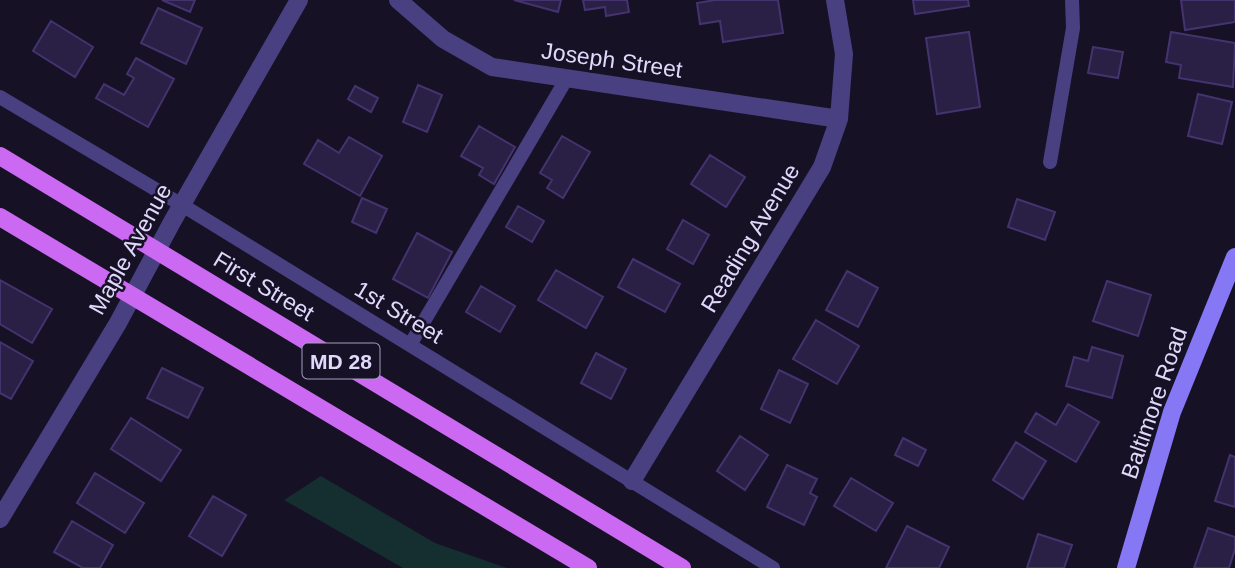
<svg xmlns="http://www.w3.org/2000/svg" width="1235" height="568" font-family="Helvetica,sans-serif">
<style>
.green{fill:#152e2f}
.building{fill:#2a1f45;stroke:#44336f;stroke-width:2}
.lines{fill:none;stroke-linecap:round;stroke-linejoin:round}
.lane{stroke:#484081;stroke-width:14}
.street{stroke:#484081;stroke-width:18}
.secondary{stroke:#8678f4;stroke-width:18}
.primary{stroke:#cc69f3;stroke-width:18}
.labels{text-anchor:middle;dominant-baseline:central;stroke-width:5;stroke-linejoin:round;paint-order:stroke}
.shield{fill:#171126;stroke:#a49dbc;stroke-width:2}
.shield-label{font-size:21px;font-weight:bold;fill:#e0d9fc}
.street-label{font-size:23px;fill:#e0d9fc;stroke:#171126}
</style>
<rect width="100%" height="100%" fill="#171126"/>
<!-- green -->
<path class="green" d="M321,476L435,543L507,568H403L284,500Z"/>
<!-- building -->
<path class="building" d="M162,0H195L190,12Z
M514,0H561L558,12Z
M583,0H627L629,12L606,16L605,7L585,10Z
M715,0H778L783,33L723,42L720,21L700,24L697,3Z
M913,0H968L969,6L915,14Z
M1181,0H1235V22L1185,30Z
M158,8L202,28L186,64L141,43Z
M51,21L93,47L75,77L33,51Z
M969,32L980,107L937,114L926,38Z
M1171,32L1235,43L1233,87L1179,78L1181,65L1166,62Z
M1093,47L1123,52L1118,78L1088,73Z
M136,58L174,79L148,127L96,98L104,84L124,95L134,78L127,74Z
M418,85L442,95L427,132L403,122Z
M355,86L378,98L371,112L348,99Z
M1198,94L1232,102L1222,144L1188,136Z
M479,126L515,147L494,184L479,175L483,168L461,156Z
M562,136L590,152L563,198L547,188L552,180L540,173Z
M349,137L382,156L360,196L304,164L318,140L339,153Z
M710,155L745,177L726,207L691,184Z
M362,198L387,209L376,233L352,222Z
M1017,199L1055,212L1045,240L1008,227Z
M518,206L544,221L532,242L506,227Z
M683,220L709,235L693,264L667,249Z
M417,233L452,252L428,298L393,279Z
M633,259L680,284L665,312L618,287Z
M556,270L603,297L586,328L538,300Z
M847,271L878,288L858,327L826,310Z
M0,280L52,309L32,343L0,324Z
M1107,281L1151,295L1138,336L1093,321Z
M481,286L515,306L500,332L466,312Z
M816,320L859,346L837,384L793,359Z
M0,342L33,361L11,399L0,393Z
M1092,347L1123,356L1112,398L1066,386L1074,357L1088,361Z
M596,353L626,369L611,399L581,383Z
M162,368L203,388L188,418L147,398Z
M779,370L808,384L790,423L761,409Z
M1068,404L1099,422L1076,462L1025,432L1036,413L1056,425Z
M131,418L181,450L161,481L111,449Z
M740,436L768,455L745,490L717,471Z
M903,438L926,450L918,466L895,455Z
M1016,442L1046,461L1023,499L993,480Z
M1230,455L1235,457V507L1215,501Z
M787,465L817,479L810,493L817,497L804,525L767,507Z
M95,473L144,503L125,533L77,503Z
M851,478L893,503L876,531L834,506Z
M213,496L246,515L222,556L189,536Z
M72,521L113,545L100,568H83L54,552Z
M907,526L949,547L939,568H886Z
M1208,528L1235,537V549L1229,568H1194Z
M1038,534L1072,545L1064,568H1027Z"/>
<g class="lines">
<!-- lane -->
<path class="lane" d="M0,97L182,205L773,568
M1050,162L1073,28L1072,0
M410,345L567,78"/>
<!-- street -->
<path class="street" d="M398,0L443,39L492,67L839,119
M632,481L822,167L839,119L844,54L835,0
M0,519L118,323L172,222L299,0"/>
<!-- secondary -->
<path class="secondary" d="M1126,568L1172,412L1235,257"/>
<!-- primary -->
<path class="primary" d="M0,156L682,568
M0,217L588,568"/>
</g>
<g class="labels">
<!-- shield labels -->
<rect class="shield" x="302.5" y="343.5" width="77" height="35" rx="5"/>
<g class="shield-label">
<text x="341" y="361">MD 28</text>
</g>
<!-- street labels -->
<g class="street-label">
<text transform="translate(612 60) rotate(8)">Joseph Street</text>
<text transform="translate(750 238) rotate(-59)">Reading Avenue</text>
<text transform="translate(130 249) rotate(-61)">Maple Avenue</text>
<text transform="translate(264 286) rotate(31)">First Street</text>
<text transform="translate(399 312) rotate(31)">1st Street</text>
<text transform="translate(1154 403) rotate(-71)">Baltimore Road</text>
</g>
</g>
</svg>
